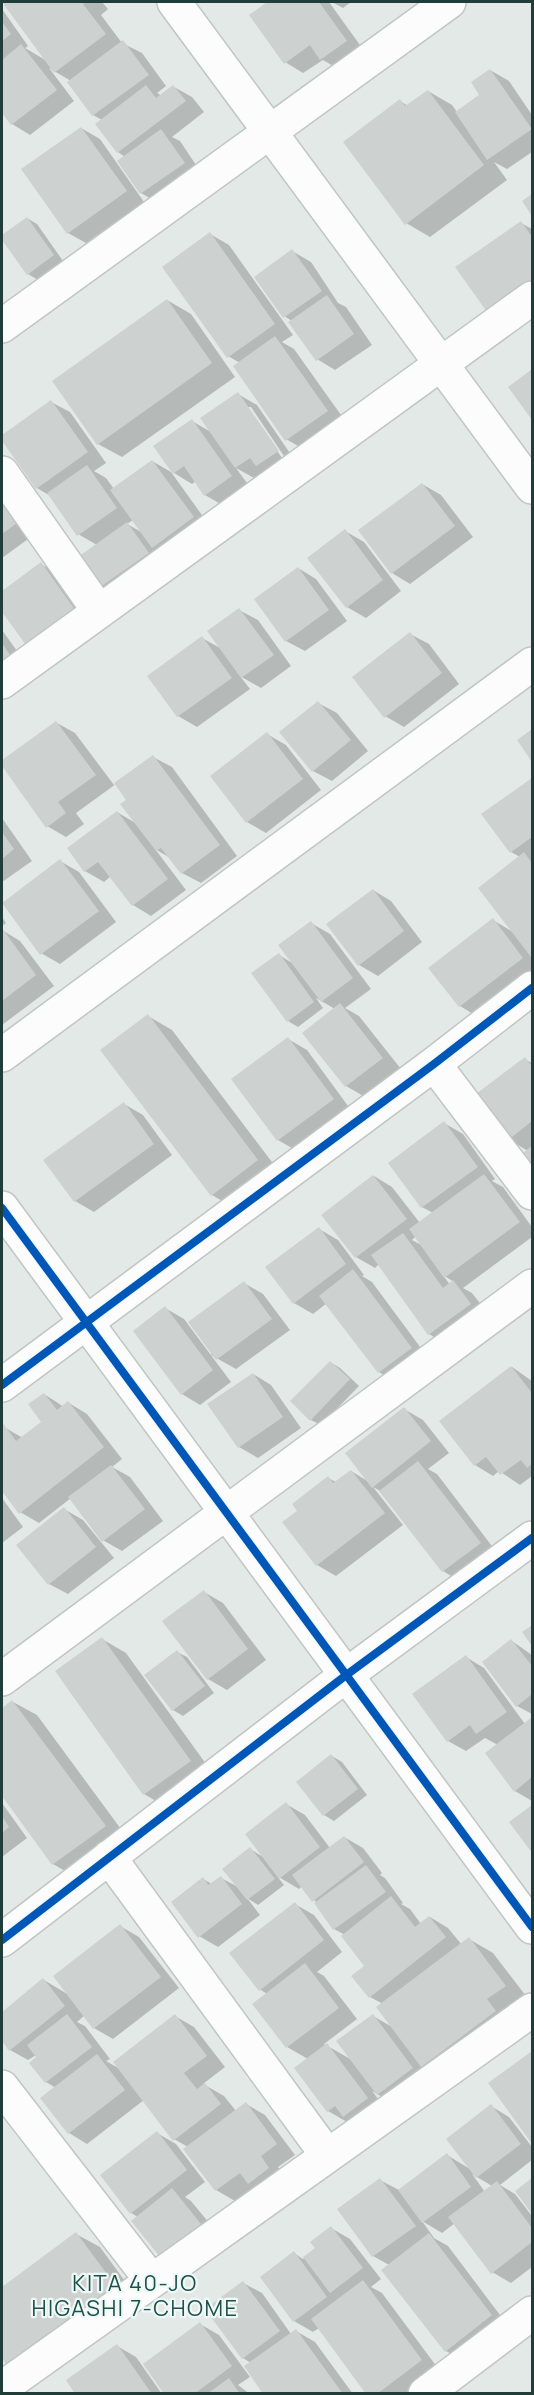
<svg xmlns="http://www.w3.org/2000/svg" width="534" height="2395" font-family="Manrope,sans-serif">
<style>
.shadow{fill:#0003;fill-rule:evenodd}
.building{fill:#cdd2d1}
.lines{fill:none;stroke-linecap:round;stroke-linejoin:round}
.minor-casing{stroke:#c0c6c4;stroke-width:36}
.minor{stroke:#fbfcfb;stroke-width:33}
.cycleway-casing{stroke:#f0f8f5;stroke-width:11}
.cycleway{stroke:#0057b8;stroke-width:8}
.labels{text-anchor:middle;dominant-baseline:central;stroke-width:4.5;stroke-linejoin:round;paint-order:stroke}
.neighbourhood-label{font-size:22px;letter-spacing:1.5px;fill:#1b504c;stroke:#f0f8f5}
</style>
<rect width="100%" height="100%" fill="#e3e9e7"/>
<!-- shadow -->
<path class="shadow" d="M3,2H102L108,9L101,15L122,43L142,53L166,86L157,93L162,96L174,87L192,97L204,112L172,137L180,141L202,174L160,204L141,193L125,157L118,152L97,124L102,120L93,115L69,82L71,81L49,68L74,101L30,135L12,124L2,111V9L28,46L25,48L47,61Z
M270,2H329L365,52L340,70L323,60L303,73L285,62L251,15Z
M332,2H351L343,8Z
M490,70L509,81L532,115V152L507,169L494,162L507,180L430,237L406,223L400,101L408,106L428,91L452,105L457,112L481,96Z
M81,128L100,139L144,202L86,243L68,233Z
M27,218L37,224L63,261L38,280L28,274L2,237Z
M521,223L532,229V303L457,268Z
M210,234L229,245L293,335L282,342L294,349L346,422L305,450L286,439L240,363L228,356Z
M292,251L311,262L338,303L346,307L372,345L335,370L317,359L292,321L284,316Z
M167,300L191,314L235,377L122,457L98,444Z
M532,371V418L510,387Z
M238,394L257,405L296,462L275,476L266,470L254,478L236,468L250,487L224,506L205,495L196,481L192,484L174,473L192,421L211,432ZM247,407H251L284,456L282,458Z
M51,402L70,412L106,463L94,471L106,478L114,489L152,461L171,472L212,529L172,558L156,549L166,564L119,596L101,586L97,545L78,534L52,497L37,488L2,439ZM133,520L143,533L127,524Z
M422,484L441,495L473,537L410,584L392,573Z
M2,495L35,534L2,558Z
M345,531L364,542L401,591L366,618L347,607Z
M41,564L60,575L93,621L27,644L2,609V593Z
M298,568L316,579L347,621L305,651L286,641Z
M239,610L258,620L291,666L261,688L240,676L250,689L197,727L178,716L149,676L202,638L222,649Z
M2,630L30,669L2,690Z
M410,634L429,644L459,684L404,727L385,716Z
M318,703L337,713L368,751L332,781L313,771Z
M57,723L75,733L114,785L153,757L172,767L237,856L201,883L182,873L172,859L155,849L186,890L151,916L133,905L111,876L104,882L85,871L117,812L137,824L128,801L116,784L76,813L84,824L66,837L47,826L2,764Z
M267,734L286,745L321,790L266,833L247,822Z
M532,780V956L530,955L532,958V975L478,1017L460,1006L493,920L513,932L520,857L511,852L483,814Z
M2,818L32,861L2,882Z
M60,861L79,872L116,922L60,964L41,953Z
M373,890L391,901L422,942L378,976L359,965L328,924Z
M2,917L6,923L2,926Z
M311,923L330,934L371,989L345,1008L359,1016L401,1069L365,1097L346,1086L305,1033L335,1009L316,998L323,1008L298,1027L288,1021L279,955L294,964Z
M2,930L20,941L54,986L2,1025Z
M148,1016L172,1030L281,1174L236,1209L212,1195Z
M288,1039L307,1050L351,1110L297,1151L278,1140Z
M525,1059L532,1063V1168L528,1151L508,1139Z
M124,1104L143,1115L172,1155L94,1212L75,1201Z
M444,1123L463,1134L495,1179L492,1181L503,1187L532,1227V1237L463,1288L472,1293L489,1315L447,1345L429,1334L379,1264L375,1268L356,1257L374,1176L392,1187L420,1223L433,1213L422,1207L390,1163ZM416,1236L423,1246L412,1240ZM443,1275L454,1282L450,1285Z
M319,1229L338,1240L364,1275L362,1276L372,1282L429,1359L397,1383L379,1372L327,1303L313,1314L294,1303L267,1267Z
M244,1283L263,1294L290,1330L236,1369L211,1355Z
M165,1308L184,1319L231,1382L200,1405L182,1394Z
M330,1362L340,1368L359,1386L321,1425L311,1420L292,1401Z
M512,1367L532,1381V1476L520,1485L499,1471L493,1476L475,1465Z
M253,1374L271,1385L301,1428L258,1458L239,1447Z
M44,1394L64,1407L69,1403L87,1414L122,1459L112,1467L130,1477L163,1521L122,1551L101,1539L71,1498L39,1523L20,1512L2,1489V1426L23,1438L43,1422Z
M404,1409L423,1420L449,1453L428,1469L437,1474L498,1554L461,1582L443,1571L382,1492L373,1487L403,1525L336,1576L317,1565L299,1511L328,1478L336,1482L351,1471L369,1482Z
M2,1498L23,1527L2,1543Z
M64,1509L83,1520L114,1558L68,1594L49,1584Z
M204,1592L223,1603L266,1660L227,1690L208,1679L164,1621Z
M102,1639L126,1653L214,1775L168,1808L144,1794Z
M512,1641L532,1655V1714L517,1706Z
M177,1652L187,1657L214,1693L183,1716L173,1710Z
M466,1657L484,1668L525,1724L532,1719V1801L515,1791L498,1745L485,1738L466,1751L448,1741Z
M13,1702L37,1715L129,1840L77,1878L53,1864L2,1793V1710Z
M332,1756L342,1762L367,1795L334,1821L324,1815L299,1782Z
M2,1803L27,1838L2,1857Z
M286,1804L305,1815L330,1848L344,1837L363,1848L382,1873L380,1875L385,1878L403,1903L401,1904L410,1909L421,1924L430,1917L448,1928L462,1945L469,1939L493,1953L529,2000L446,2079L419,2063L431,2079L396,2105L372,2091L386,2109L347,2122L328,2111L296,2068L308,2059L287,2047L267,1994L261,1990L231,1953L295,1904L314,1915L342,1952L317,1972L324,1976L357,2019L324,2044L352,2060L373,2016L394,2028L383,2004L370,1997L366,1966L345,1935L334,1929L317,1903L302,1886L299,1889L277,1876L284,1885L258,1905L247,1898L260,1915L218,1947L199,1936L203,1879L212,1884L221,1878L240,1888L250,1849L265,1858Z
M532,1807V1850L512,1822Z
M120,1926L139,1937L179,1988L113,2039L94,2028L85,2015L77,2022L85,2026L110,2059L106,2061L120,2069L175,2016L194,2027L225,2067L203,2084L224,2096L236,2111L246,2104L265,2115L295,2155L278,2167L287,2179L268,2193L255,2186L235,2201L216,2190L188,2147L174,2139L144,2100L87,2144L69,2133L56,2088L46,2082L38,2058L36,2055L28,2060L10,2050L2,2039V2014L44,1980L69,1995Z
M532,2053V2141L491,2083Z
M491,2106L509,2117L532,2147V2160L500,2185L515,2194L532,2216V2267L511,2283L492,2272L455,2223L442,2233L422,2221L434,2238L448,2246L509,2327L464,2361L446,2351L389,2265L373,2256L339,2210L380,2180L399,2190L447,2155L470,2169ZM472,2174L492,2186L485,2192Z
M157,2133L176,2144L205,2182L185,2197L191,2201L219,2235L179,2267L138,2217L131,2213Z
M331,2228L350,2239L381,2279L371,2287L382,2293L440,2371L410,2394H368L319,2328L313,2332L294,2321L262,2277L294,2253L303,2259L317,2248Z
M76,2234L100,2247L141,2303L10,2367L2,2355V2289Z
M243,2283L262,2293L291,2334L296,2331L315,2342L353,2394H265L251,2363L243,2358Z
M200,2324L219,2335L250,2377L238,2385L250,2394H166Z
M117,2346L136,2357L162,2394H77Z"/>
<!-- building -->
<path class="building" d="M2,2H86L83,4L106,34L54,73Z
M267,2H319L347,41L320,60L310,45L284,64L249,15Z
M2,22L11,34L2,41Z
M123,40L149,75L92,116L67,82Z
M21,44L57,90L11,125L2,113V60Z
M490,69L532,129L487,160L455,112L479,95L471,82Z
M146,85L156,98L173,85L186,101L117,153L95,124Z
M428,90L484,165L405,225L343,142L400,99L405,106Z
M81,127L127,191L67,234L21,169Z
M161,129L185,163L140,194L117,161Z
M532,194V216L522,201Z
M27,217L54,255L27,275L2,240V235Z
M521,221L532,237V279L487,312L455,267Z
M210,232L275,324L227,358L162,267Z
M292,249L322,291L283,318L254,277Z
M327,295L354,334L316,361L288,322Z
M167,299L212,363L97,445L52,381Z
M275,336L328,411L285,441L233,366Z
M532,369V420L508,387Z
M238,392L279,451L256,466L250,458L235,468L200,418Z
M51,400L88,452L36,489L2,441V435Z
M192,419L232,476L204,496L184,466L173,474L153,446Z
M152,460L194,517L152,548L110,490Z
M87,465L117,508L77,536L47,493Z
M422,483L455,526L391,574L358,530Z
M2,502L17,523L2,534Z
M127,522L149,553L100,587L78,557Z
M345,529L383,580L346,608L307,558Z
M41,562L75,610L26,645L2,612V591Z
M298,567L329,610L285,642L254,599Z
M239,608L274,655L241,678L207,631Z
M410,632L442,673L384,718L352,677Z
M202,636L232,678L177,717L147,676Z
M2,643L12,658L2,666Z
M318,701L351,740L312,772L279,732Z
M56,721L96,775L58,802L66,813L46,828L2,766V760Z
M532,729V762L517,740Z
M267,732L303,779L246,823L210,776Z
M153,755L220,845L181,874L161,848L156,851L120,804L126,800L114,783Z
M532,778V837L510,853L481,814Z
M117,811L168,879L132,906L98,862L84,872L67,848Z
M2,832L14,849L2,859Z
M524,852L532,863V956L531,957L478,888Z
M60,859L99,911L40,955L2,903Z
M373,889L404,931L358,966L326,924Z
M493,918L523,958L459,1007L428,968Z
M311,921L353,978L321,1002L278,945Z
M2,928L36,975L2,1001Z
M279,953L314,1002L287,1022L251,973Z
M340,1003L383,1058L345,1087L302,1033Z
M148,1014L258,1160L211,1196L100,1050Z
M288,1037L334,1099L277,1141L231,1079Z
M525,1057L532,1066V1121L507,1141L472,1097Z
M124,1102L154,1144L74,1202L43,1160Z
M444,1121L478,1167L421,1208L388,1163Z
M532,1146V1171L520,1155Z
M484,1174L520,1222L444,1278L409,1229Z
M373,1175L407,1219L355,1258L321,1215Z
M319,1227L346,1264L293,1304L265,1267Z
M403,1233L443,1288L453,1280L471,1304L428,1335L371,1255Z
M353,1269L412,1348L378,1373L319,1296Z
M244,1281L272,1319L216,1360L188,1322Z
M165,1306L213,1370L181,1395L133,1331Z
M330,1361L350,1379L310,1421L290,1401Z
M511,1366L532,1393V1464L527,1468L521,1460L500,1475L486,1457L474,1466L439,1421Z
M253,1373L283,1417L238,1448L207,1404Z
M44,1393L57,1410L68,1401L104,1447L19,1514L2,1491V1422L16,1441L41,1422L28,1404Z
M404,1407L431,1441L372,1488L345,1453Z
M418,1461L481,1543L442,1572L379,1491Z
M111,1465L145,1509L102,1542L68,1497Z
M351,1470L385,1513L316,1566L282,1522L297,1511L292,1504L328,1476L333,1483Z
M64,1507L96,1547L48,1585L16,1545Z
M204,1590L248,1649L207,1680L162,1621Z
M532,1625V1646L522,1632Z
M102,1637L191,1761L143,1795L55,1671Z
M511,1639L532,1666V1694L516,1707L482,1662Z
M177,1650L205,1686L172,1711L144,1675Z
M466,1655L507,1712L476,1734L470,1725L447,1742L412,1694Z
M12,1700L106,1826L52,1865L2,1796V1708Z
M532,1717V1777L514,1792L485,1753Z
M331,1754L358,1789L323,1816L296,1782Z
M286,1802L320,1847L279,1879L245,1834Z
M532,1805V1853L509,1822Z
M2,1816L9,1827L2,1833Z
M344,1836L364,1862L312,1902L292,1875Z
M250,1847L275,1879L247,1900L222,1869Z
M366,1865L386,1892L333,1930L314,1903Z
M221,1876L242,1904L198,1938L171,1902L203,1877L208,1885Z
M391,1896L415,1927L429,1916L446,1937L369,1998L351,1976L364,1966L341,1936Z
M295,1902L324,1940L259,1991L229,1953Z
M120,1924L161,1977L93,2029L53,1976Z
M469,1937L506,1986L487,1999L496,2011L421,2067L376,2007Z
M305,1963L339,2008L286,2048L252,2004Z
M43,1978L65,2006L9,2051L2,2041V2012Z
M67,2014L92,2047L45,2083L29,2063L36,2057L27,2045Z
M175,2014L207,2056L184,2073L197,2089L205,2083L221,2104L173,2141L113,2062Z
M373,2014L413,2068L377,2095L336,2041Z
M327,2043L368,2098L343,2117L335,2106L327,2112L294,2068Z
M532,2051V2144L488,2083Z
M97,2054L125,2090L68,2134L40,2098Z
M246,2102L277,2144L261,2156L269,2168L248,2184L240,2173L215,2191L183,2149Z
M491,2104L521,2144L476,2178L446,2139Z
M157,2131L187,2170L130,2214L100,2175Z
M447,2153L471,2187L422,2223L398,2190Z
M380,2178L416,2226L372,2257L337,2209Z
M532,2178V2214L515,2191Z
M497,2181L532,2228V2242L491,2274L448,2217Z
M172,2188L201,2224L160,2257L131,2221Z
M331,2226L363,2268L330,2293L303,2257L315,2248L310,2242Z
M76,2232L118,2289L9,2369L2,2358V2287Z
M429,2233L492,2315L445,2352L381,2270Z
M294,2251L327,2297L293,2322L260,2277Z
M363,2280L422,2360L377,2394H366L311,2319Z
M243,2281L280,2331L242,2359L205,2309Z
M200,2322L232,2366L194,2394H164L143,2364Z
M296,2329L343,2394H263L244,2366Z
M117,2344L152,2394H75L66,2380Z
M229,2378L240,2394H207Z"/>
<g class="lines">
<!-- minor casing -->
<g class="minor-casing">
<path id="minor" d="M174,2L532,487
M2,326L449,2
M2,473L99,611
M2,682L532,298
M2,1055L532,664
M434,1064L532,1193
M2,1208L532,1927
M2,1385L434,1064L532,988
M2,1679L532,1286
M109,1857L327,2155
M2,1940L345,1676L532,1538
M2,2087L152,2281
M2,2388L532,2010
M425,2394L532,2313"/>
</g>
<!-- minor -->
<use href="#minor" class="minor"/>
<!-- cycleway casing -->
<g class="cycleway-casing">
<path id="cycleway" d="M2,1208L532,1927
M2,1385L434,1064L532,988
M2,1940L345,1676L532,1538"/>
</g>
<!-- cycleway -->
<use href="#cycleway" class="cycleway"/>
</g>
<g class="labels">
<!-- neighbourhood labels -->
<g class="neighbourhood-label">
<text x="135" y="2283">KITA 40-JO<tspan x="135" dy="25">HIGASHI 7-CHOME</tspan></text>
</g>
</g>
<!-- border -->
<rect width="534" height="2395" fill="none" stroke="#203d3a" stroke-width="6"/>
</svg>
